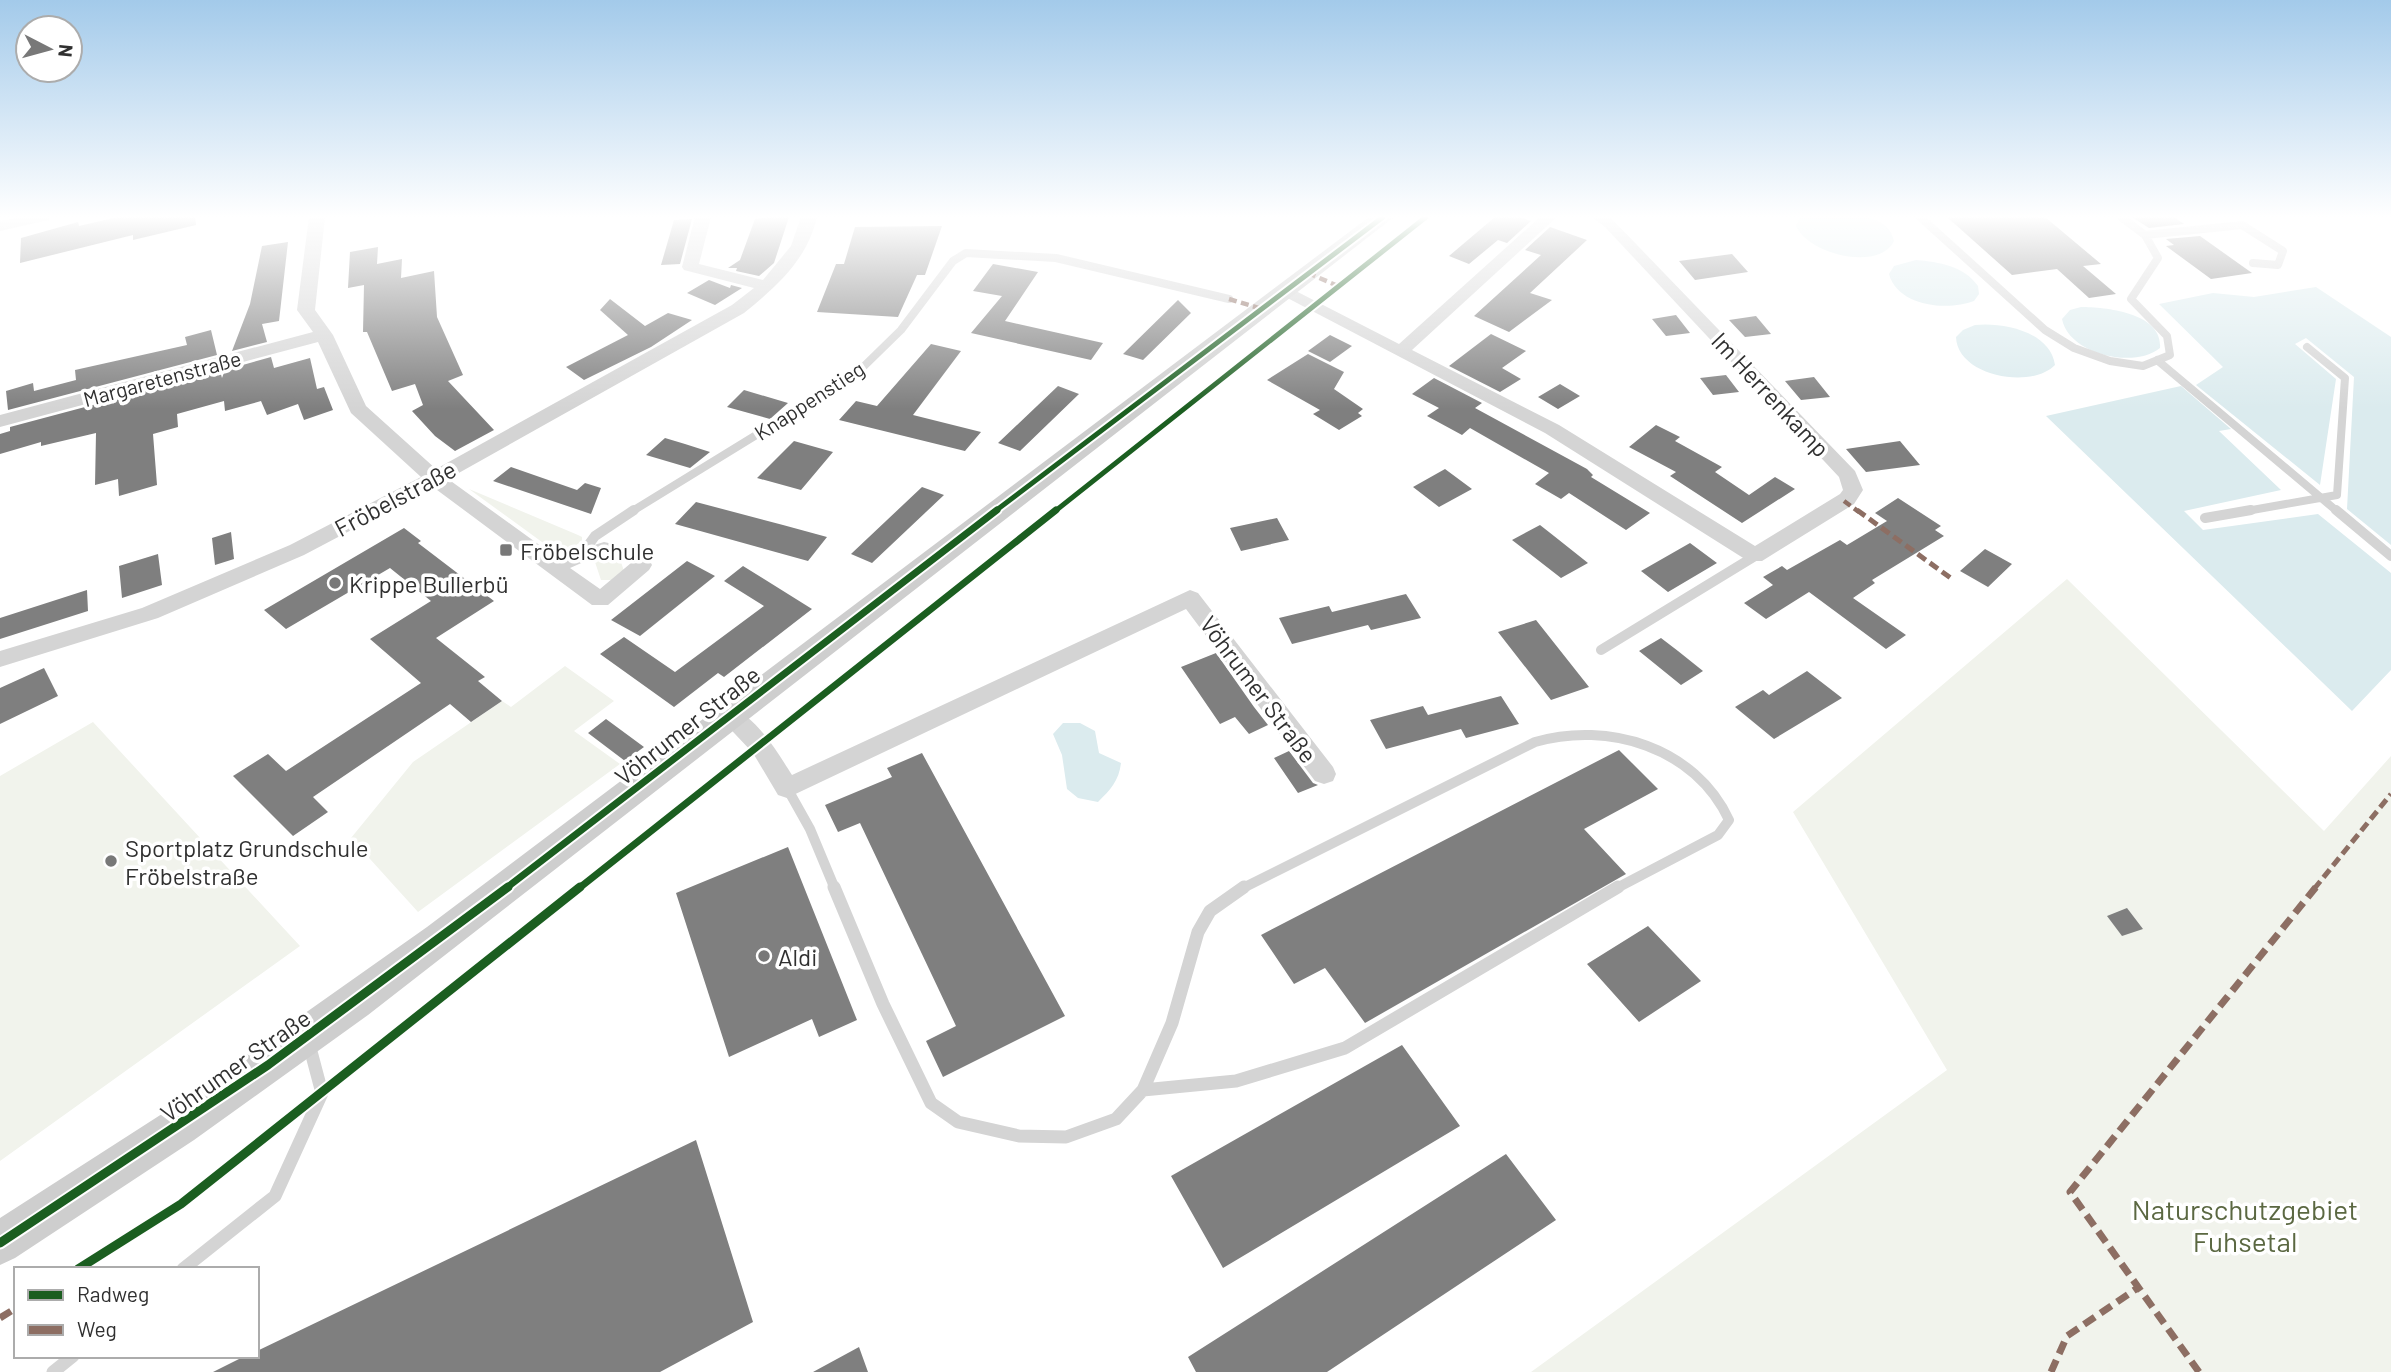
<svg xmlns="http://www.w3.org/2000/svg" width="2391" height="1372" font-family="Barlow,sans-serif">
<style>
.green{fill:#f1f3ec}
.water{fill:#dbebee}
.building{fill:#7f7f7f}
.lines{fill:none;stroke-linecap:round;stroke-linejoin:round}
.service-far2{stroke:#d4d4d4;stroke-width:8}
.service-far1{stroke:#d4d4d4;stroke-width:10}
.service{stroke:#d4d4d4;stroke-width:13}
.minor{fill:#d4d4d4;fill-rule:evenodd}
.secondary{fill:#cecece;fill-rule:evenodd}
.quiet-far2{stroke:#8d6e63;stroke-width:4.5;stroke-dasharray:8 4.5;stroke-linecap:butt}
.quiet-far1{stroke:#8d6e63;stroke-width:5;stroke-dasharray:10 5;stroke-linecap:butt}
.quiet{stroke:#8d6e63;stroke-width:7;stroke-dasharray:13 7;stroke-linecap:butt}
.cycleway-far2-casing{stroke:#fff;stroke-width:9}
.cycleway-far1-casing{stroke:#fff;stroke-width:11}
.cycleway-casing{stroke:#fff;stroke-width:13}
.cycleway-far2{stroke:#1b5e20;stroke-width:5}
.cycleway-far1{stroke:#1b5e20;stroke-width:7}
.cycleway{stroke:#1b5e20;stroke-width:9}
.poi-dot{fill:#787878;stroke:#fff;stroke-width:2.5}
.labels{text-anchor:middle;dominant-baseline:central;stroke-width:7;stroke-linejoin:round;paint-order:stroke}
.far-street-label{font-size:21px;fill:#303030;stroke:#fff}
.street-label{font-size:24px;fill:#303030;stroke:#fff}
.poi-label{font-size:24px;fill:#303030;stroke:#fff;text-anchor:start}
.near-park-label{font-size:28px;fill:#5b6842;stroke:#fff}
</style>
<rect width="100%" height="100%" fill="#fff"/>
<!-- green -->
<path class="green" d="M469,489L578,535L582,537V541L563,554L557,553Z
M602,556L620,559L624,571L612,580H601L595,562Z
M2067,579L2324,831L2391,756V1372H1531L1947,1070L1793,812Z
M565,666L614,701L574,731L620,764L418,912L351,838L413,762L502,701L511,707Z
M93,722L300,946L0,1161V776Z"/>
<!-- water -->
<path class="water" d="M1800,217C1829,217 1886,205 1894,241C1879,272 1808,254 1796,226Z
M1916,260C1939,262 1964,266 1978,286L1979,294L1974,301C1948,311 1898,307 1889,274L1894,266Z
M2316,287L2391,337V545L2347,509L2354,377L2306,338L2295,344L2336,379L2320,485L2196,385L2223,367L2159,304L2213,293L2254,297Z
M2081,307C2106,307 2163,313 2160,348C2135,369 2069,355 2062,319L2070,310Z
M1975,325C2002,322 2050,331 2055,365C2031,390 1957,376 1956,337L1963,330Z
M2181,386L2231,429L2219,431L2281,490L2184,511L2203,530L2318,514L2391,573V670L2352,711L2046,416Z
M1063,723H1080L1095,731L1099,753L1121,763C1119,781 1110,790 1098,802L1078,798L1067,789L1062,755L1053,734Z"/>
<!-- building -->
<path class="building" d="M118,217H195L196,225L133,240V235L20,263L21,238L78,222L79,226Z
M768,217H789L774,263L759,276L736,271L737,268H728L740,260L755,219Z
M1495,217H1519L1531,221L1507,243L1498,240L1469,264L1449,256Z
M1947,217H2045L2101,264L2083,266L2116,294L2089,298L2057,269L2012,275Z
M2132,217H2174L2184,224L2149,228Z
M692,219L680,264L661,265L674,220Z
M942,226L925,275H917L898,317L817,312L836,264H844L855,227Z
M1550,227L1587,240L1530,293L1552,300L1509,332L1474,316L1541,255L1525,250Z
M2200,236L2252,273L2211,279L2166,246L2174,245L2166,239Z
M288,242L279,321L262,324L267,342L232,351L250,304L262,246Z
M378,247L377,264L402,259L401,278L434,271L437,317L463,375L448,381L494,430L455,451L435,436L412,411L423,405L415,384L392,391L367,332H363L364,285L348,288L350,252Z
M1732,254L1748,272L1695,280L1679,261Z
M993,264L1038,272L1005,321L1103,343L1091,360L971,333L1002,296L973,291Z
M709,280L730,288L731,285L742,288L715,305L687,293Z
M610,299L645,326L668,313L692,320L651,347L584,380L566,367L628,335L600,310Z
M1178,300L1191,313L1143,360L1123,354Z
M1676,315L1690,333L1666,336L1652,319Z
M1756,316L1771,334L1745,337L1729,320Z
M211,330L217,355L8,410L6,391L33,383L34,391L76,380L75,370L187,345L185,337Z
M1491,334L1526,351L1502,368L1521,379L1500,392L1449,366Z
M1330,335L1352,346L1330,362L1308,351Z
M931,344L961,351L913,415L981,432L965,451L839,420L856,401L877,406Z
M1308,354L1344,372L1334,389L1363,409L1358,413L1362,416L1339,430L1313,414L1320,410L1267,380Z
M271,357L274,368L310,358L317,389L324,387L333,410L304,420L298,404L267,415L261,401L225,411L224,401L177,414L178,427L153,434L157,485L119,496L118,479L95,485L96,433L41,446V442L0,454V434L10,431V427L220,371L222,378L225,370Z
M1726,375L1739,392L1713,395L1700,378Z
M1814,377L1830,397L1801,400L1785,381Z
M1434,378L1482,403L1475,408L1587,469L1593,475L1591,477L1650,513L1626,530L1569,493L1561,499L1535,484L1549,473L1470,428L1462,435L1427,416L1439,408L1412,394Z
M1560,384L1580,396L1558,409L1538,397Z
M1058,386L1079,394L1020,451L998,443Z
M744,390L788,403L770,419L727,407Z
M1656,425L1680,437L1675,441L1722,467L1715,472L1749,495L1775,477L1795,489L1742,523L1670,476L1676,472L1629,447Z
M665,438L685,444L710,452L690,468L646,455Z
M794,441L833,452L801,490L757,478Z
M1900,441L1920,465L1866,472L1846,449Z
M511,467L577,490L585,483L601,488L591,514L493,481Z
M1445,469L1472,489L1439,507L1413,487Z
M922,487L944,495L872,563L851,554Z
M1898,498L1941,526L1935,530L1944,536L1872,580L1875,583L1853,598L1906,635L1886,649L1809,592L1766,619L1744,603L1773,585L1763,577L1782,566L1787,570L1840,540L1847,545L1887,521L1875,513Z
M696,502L783,525L827,537L808,561L675,524Z
M1277,518L1289,540L1241,551L1230,528Z
M1540,525L1554,536L1588,563L1561,578L1512,540Z
M404,528L421,541L418,543L494,601L436,638L485,677L478,681L502,701L471,722L450,704L313,797L328,812L293,836L233,776L268,754L286,771L421,683L370,639L431,601L390,568L286,629L264,610Z
M231,532L234,559L215,565L212,538Z
M1690,543L1717,563L1668,592L1641,571Z
M1985,549L2012,564L1988,587L1960,571Z
M158,554L162,585L122,598L119,566Z
M687,561L715,576L640,636L611,620Z
M743,566L812,609L724,677L718,673L674,707L600,654L624,637L675,672L764,606L724,581Z
M87,590L88,611L0,639V618Z
M1406,594L1421,618L1371,630L1368,625L1292,644L1279,618L1329,606L1332,612Z
M1536,620L1589,687L1551,700L1498,632Z
M1661,638L1678,651L1703,671L1681,685L1639,651Z
M1216,653L1254,707L1268,725L1249,734L1235,717L1220,724L1181,667Z
M44,668L58,696L0,724V688Z
M1807,671L1842,698L1774,739L1735,707L1763,690L1769,695Z
M1501,696L1519,724L1466,738L1461,729L1386,749L1370,720L1423,706L1428,715Z
M606,719L644,747L625,761L588,733Z
M1619,750L1658,789L1584,829L1626,874L1365,1023L1325,968L1294,984L1261,935Z
M1289,751L1313,783L1318,785L1298,793L1274,758Z
M922,753L1065,1016L943,1077L926,1041L956,1026L860,823L838,832L825,805L892,777L887,768Z
M788,847L857,1020L819,1037L812,1019L729,1057L676,893Z
M2127,908L2143,929L2122,936L2107,916Z
M1648,926L1701,981L1639,1022L1587,964Z
M1402,1045L1460,1126L1223,1268L1171,1176Z
M696,1140L753,1322L660,1372H213L245,1356H257V1351Z
M1506,1154L1556,1220L1327,1372H1196L1188,1357Z
M859,1347L868,1372H813Z"/>
<g class="lines">
<!-- service-far2 -->
<path class="service-far2" d="M1920,217L2045,330L2074,348L2110,361L2143,366L2170,355L2167,336L2131,299L2158,258L2145,235
M2121,217L2145,235L2242,225L2283,251L2278,265L2253,263
M2157,360L2338,512
M631,512L857,373L901,330L953,261L966,253L1056,258L1229,299
M2241,512L2337,495L2345,378L2307,347"/>
<!-- service-far1 -->
<path class="service-far1" d="M2336,510L2391,556
M2205,518L2251,510
M581,555L595,536L634,510
M1601,650L1755,556
M787,788L810,829L835,889
M1241,889L1535,742C1608,721 1695,747 1729,820L1718,835L1615,889"/>
<!-- service -->
<path class="service" d="M834,887L883,1004L931,1103L958,1122L1019,1136L1066,1137L1116,1119L1143,1090
M1143,1090L1172,1023L1198,932L1210,911L1244,887
M1143,1090L1236,1081L1345,1048L1618,887
M183,1269L275,1196L322,1093L309,1044
M53,1372L73,1356"/>
<!-- minor -->
<path class="minor" d="M21,217H51L49,220L0,231V221Z
M309,217H325L315,310L333,335L366,406L436,469L732,305L754,288L684,270L682,267L695,217H711L699,264L763,280L791,246L801,217H817C807,260 777,286 744,313L448,479L556,557L604,542L645,551L652,565L649,570L608,605H592L433,487L304,555L158,618L0,667V651L142,608L290,545L421,477L351,413L318,342L0,427V415L313,332L297,310ZM595,557H613L631,563L600,589L570,568Z
M1540,217H1557L1412,350L1559,425L1755,546L1840,494L1843,490L1839,477L1605,227L1592,217H1610L1855,471L1863,490L1854,504L1762,561H1748L1545,433L1276,292L1278,288H1290L1399,344Z
M1190,590L1198,593L1333,767L1336,774L1333,781L1324,784L1315,781L1186,609L787,798L778,795L753,753L718,716L722,710C748,701 779,755 792,775Z"/>
<!-- secondary -->
<path class="secondary" d="M1369,217H1394L368,1015L194,1140L15,1258L0,1265V1218L165,1112L427,927Z"/>
<!-- quiet-far2 -->
<path class="quiet-far2" d="M1308,273L1338,286
M1229,299L1262,309
M1844,501L1859,512"/>
<!-- quiet-far1 -->
<path class="quiet-far1" d="M1857,510L1952,579
M2314,889L2391,794"/>
<!-- quiet -->
<path class="quiet" d="M0,1318L16,1308
M2051,1372L2067,1336L2139,1287
M2199,1372L2070,1192L2316,887"/>
<!-- cycleway-far2 casing -->
<g class="cycleway-far2-casing">
<path id="cycleway-far2" d="M994,512L1383,217
M1054,512L1426,217"/>
</g>
<!-- cycleway-far1 casing -->
<g class="cycleway-far1-casing">
<path id="cycleway-far1" d="M505,889L997,510
M578,889L1056,510"/>
</g>
<!-- cycleway casing -->
<g class="cycleway-casing">
<path id="cycleway" d="M0,1243L268,1065L508,887
M78,1269L181,1204L580,887"/>
</g>
<!-- cycleway-far2 -->
<use href="#cycleway-far2" class="cycleway-far2"/>
<!-- cycleway-far1 -->
<use href="#cycleway-far1" class="cycleway-far1"/>
<!-- cycleway -->
<use href="#cycleway" class="cycleway"/>
</g>
<!-- sky -->
<linearGradient id="sky" x2="0" y2="1"><stop stop-color="#a3caea"/><stop offset="0.53" stop-color="#fff"/><stop offset="1" stop-color="#fff" stop-opacity="0"/></linearGradient>
<rect width="2391" height="409" fill="url(#sky)"/>
<!-- markers -->
<g class="poi-dot">
<rect x="499" y="543" width="14" height="14" rx="3.5"/>
<circle cx="335" cy="583" r="7"/>
<circle cx="111" cy="861" r="7"/>
<circle cx="764" cy="956" r="7"/>
</g>
<g class="labels">
<!-- far-street labels -->
<g class="far-street-label">
<text transform="translate(162 378) rotate(-15)">Margaretenstraße</text>
<text transform="translate(809 400) rotate(-33)">Knappenstieg</text>
</g>
<!-- street labels -->
<g class="street-label">
<text transform="translate(1771 394) rotate(47)">Im Herrenkamp</text>
<text transform="translate(395 498) rotate(-28)">Fröbelstraße</text>
<text transform="translate(1259 689) rotate(53)">Vöhrumer Straße</text>
<text transform="translate(687 725) rotate(-38)">Vöhrumer Straße</text>
<text transform="translate(235 1065) rotate(-35)">Vöhrumer Straße</text>
</g>
<!-- poi labels -->
<g class="poi-label">
<text x="520" y="550">Fröbelschule</text>
<text x="349" y="583">Krippe Bullerbü</text>
<text x="125" y="847">Sportplatz Grundschule<tspan x="125" dy="28">Fröbelstraße</tspan></text>
<text x="778" y="956">Aldi</text>
</g>
<!-- near-park labels -->
<g class="near-park-label">
<text x="2245" y="1209">Naturschutzgebiet<tspan x="2245" dy="32">Fuhsetal</tspan></text>
</g>
</g>
<!-- legend -->
<rect x="14" y="1267" width="245" height="91" fill="#ffffff" stroke="#acacac" stroke-width="2"/>
<rect x="28" y="1290" width="35" height="10" fill="#1b5e20" stroke="#acacac" stroke-width="2"/>
<text x="77" y="1302" font-size="21" fill="#303030">Radweg</text>
<rect x="28" y="1325" width="35" height="10" fill="#8d6e63" stroke="#acacac" stroke-width="2"/>
<text x="77" y="1337" font-size="21" fill="#303030">Weg</text>
<!-- north arrow -->
<g transform="translate(49 49) rotate(96)"><circle r="33" fill="#ffffff" stroke="#acacac" stroke-width="2"/>
<path d="M0-5L12 26L0 18L-12 26Z" fill="#787878"/>
<text y="-10" font-size="19" font-weight="bold" text-anchor="middle" fill="#303030">N</text>
</g>
</svg>
